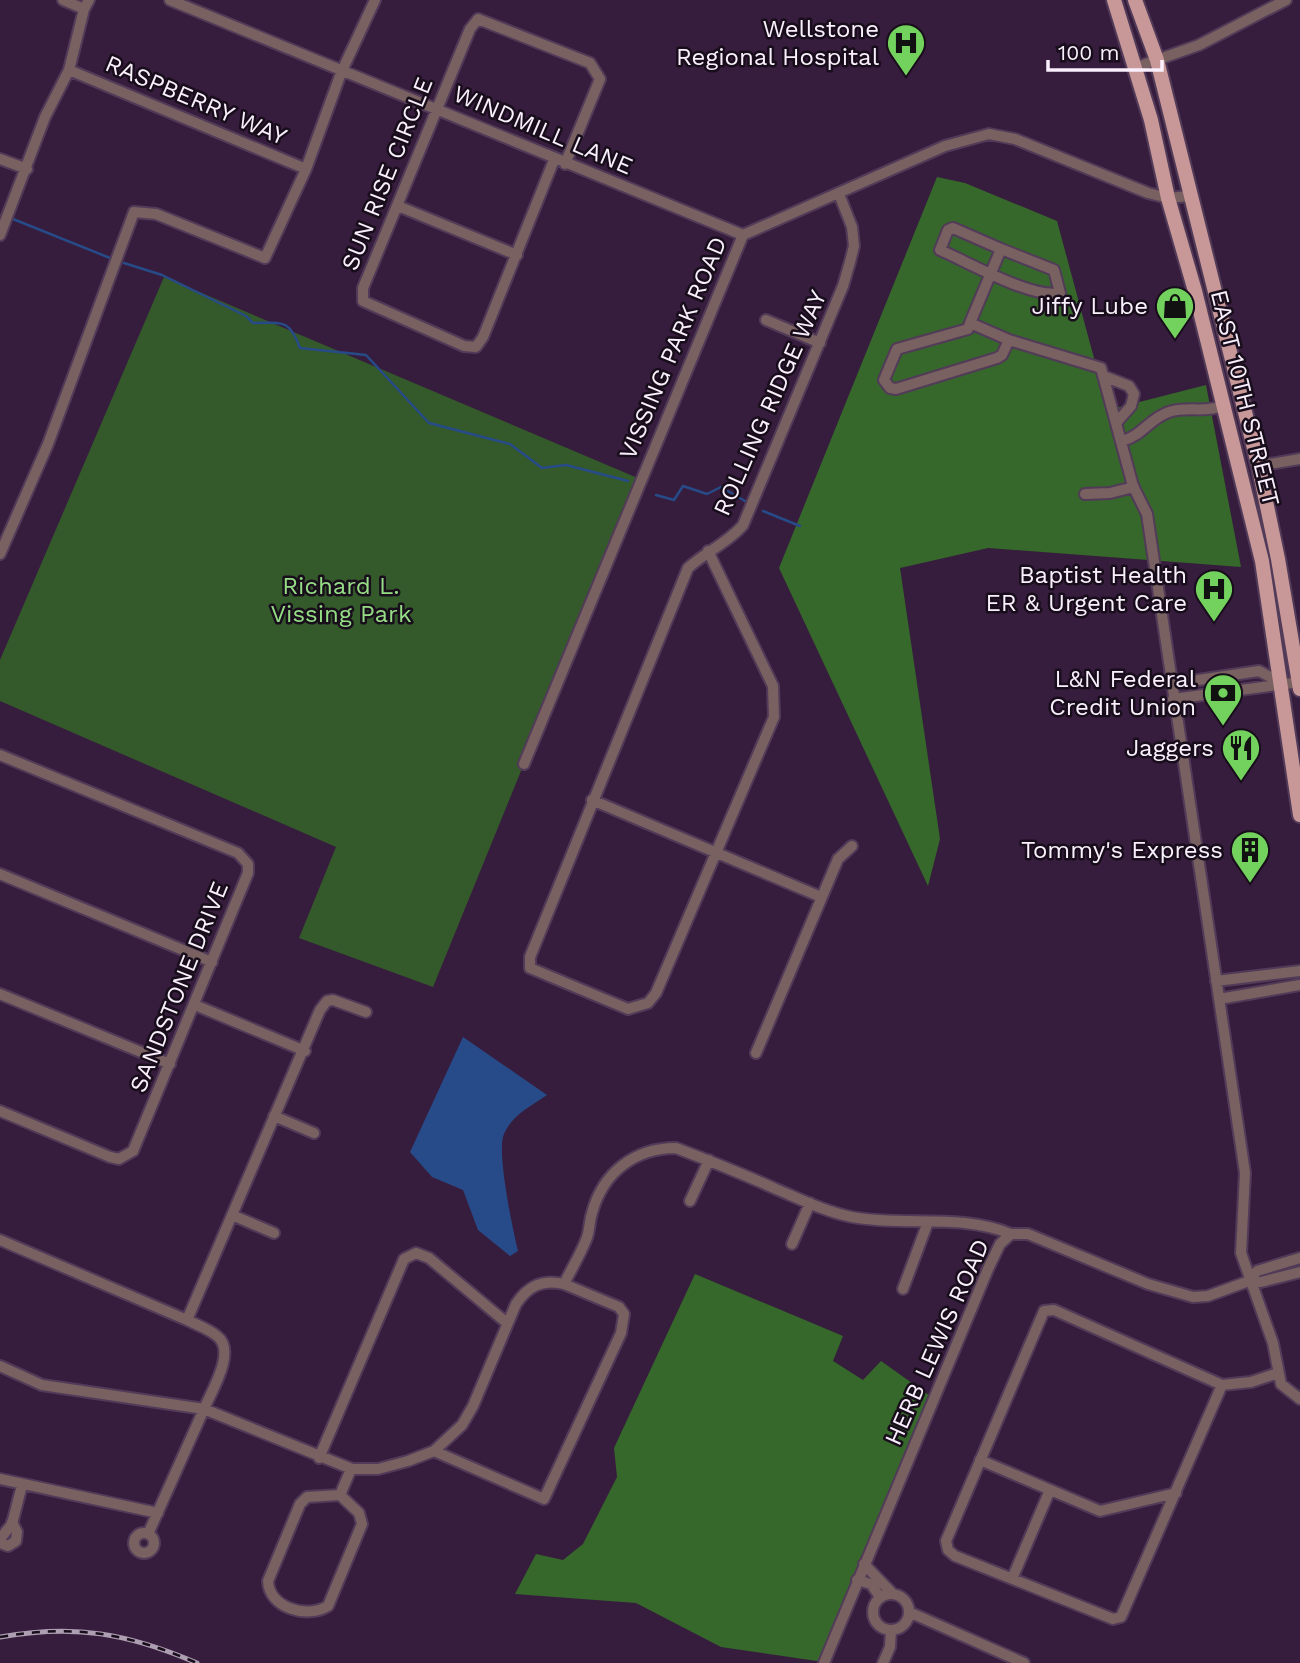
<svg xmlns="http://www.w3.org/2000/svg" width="1300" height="1663" font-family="'Work Sans',sans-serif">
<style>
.green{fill:#34592b}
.forest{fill:#35682a}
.water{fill:#274b88}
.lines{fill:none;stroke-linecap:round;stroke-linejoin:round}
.stream{stroke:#274b88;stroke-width:2.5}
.minor-casing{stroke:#523b58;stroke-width:14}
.major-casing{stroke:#523b58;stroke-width:18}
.minor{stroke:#786160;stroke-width:10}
.major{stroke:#c79897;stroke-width:14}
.rail-casing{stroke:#ae9eb2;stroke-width:5}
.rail{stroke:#180d1b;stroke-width:2.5;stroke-dasharray:8;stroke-linecap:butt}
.labels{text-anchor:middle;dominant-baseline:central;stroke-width:5;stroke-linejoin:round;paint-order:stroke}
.poi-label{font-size:24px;fill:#faf0fd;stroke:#180d1b;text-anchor:end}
.street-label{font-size:24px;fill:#faf0fd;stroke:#180d1b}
.park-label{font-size:24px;fill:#95dd85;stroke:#180d1b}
</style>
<rect width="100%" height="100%" fill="#371d3d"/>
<!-- green -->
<path class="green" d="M164,277L640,479L433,987L299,938L336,847L0,701V660Z"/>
<!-- forest -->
<path class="forest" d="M937,177L965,183L1057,221L1108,410L1206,385L1241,567L988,548L900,568L940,839L928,886L779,568Z
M695,1274L843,1336L833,1361L863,1380L881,1361L933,1398L824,1662L721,1647L636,1603L515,1594L536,1554L563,1560L583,1544L617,1477L614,1448Z"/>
<!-- water -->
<path class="water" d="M463,1037L547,1095C531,1106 512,1115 504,1134C496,1150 513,1231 518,1251L510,1256L478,1230L463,1190L432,1177L410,1152Z"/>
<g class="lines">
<!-- stream -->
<path class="stream" d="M13,219L110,258
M124,263L162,275L246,316L253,323C282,323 289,318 300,348L366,355L429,423L510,444L542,468L566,465L628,481
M656,495L674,500L683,486L707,494L721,487L745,501
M763,511L800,526"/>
<!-- minor casing -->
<g class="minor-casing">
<path id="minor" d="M63,0L84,9
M170,0L743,235
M1137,67L1199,45L1286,0
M69,70L306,169
M0,159L27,169
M554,160L483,337L476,347L464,346L363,301V288L470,29L478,19L590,63L600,79L565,164
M398,206L517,255
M0,235L45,117L69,70L84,9L89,0
M1001,249L953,228L948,230L940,250C968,262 1032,299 1060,293L1054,270L1001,249L970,323L1009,340L1101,368L1133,486L1147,514L1245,1173L1241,1253L1273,1343L1281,1384L1300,1399
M766,320L820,343
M970,323L968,329L897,349L884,380L890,388L896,389L997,358L1002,355L1009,340
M1106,377L1129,386L1134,394L1131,406L1117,422
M1122,441C1142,436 1150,418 1169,412C1186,406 1204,413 1224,406
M1258,466L1300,459
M1085,494L1110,493L1134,487
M708,551L773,686L774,717L656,993L648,1003L628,1009L530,968V957L688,568C705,552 728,543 743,525L843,286L850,262L854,246L852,227L839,194
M0,554L48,444L134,212L156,214L265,258L306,169L341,73L375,0
M1171,684L1259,671L1280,682
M1173,699L1300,682
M0,755L238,853L248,864V873L133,1151L119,1159L110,1157L0,1111
M524,764L743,235L945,146L989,134L1015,139L1148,193L1168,198L1189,196
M592,800L821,897
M0,874L212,962
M1216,981L1300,971
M0,994L170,1064
M1219,999L1300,985
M195,1005L305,1051
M756,1053L838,859L852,846
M274,1116L314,1133
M690,1201L709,1160
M232,1215L274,1233
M0,1240L187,1320L320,1010L327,1001L333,1000L366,1012
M792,1244L810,1203
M1249,1281L1257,1271L1300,1258
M903,1289L928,1222
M187,1320C197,1325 209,1329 217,1336C237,1351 211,1392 204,1409L352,1469H378L408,1461L434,1451L462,1425L473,1406L516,1304C528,1286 542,1279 564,1284
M0,1366L42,1385L204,1409L148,1534
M1222,1385L1121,1617L1113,1619L955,1556L948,1550L946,1541L1044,1311L1054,1310L1222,1385L1251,1382L1278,1373
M434,1451L544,1499L621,1333L624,1314L619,1307L564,1284C571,1270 580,1255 586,1240C590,1231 589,1222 592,1213C603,1172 635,1148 676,1148C710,1161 743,1174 776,1189C800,1199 826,1212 852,1217C905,1227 960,1213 1011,1234
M319,1458L404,1259L416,1253L429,1258L507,1323
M980,1460L1100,1511L1176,1493
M0,1479L158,1513
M340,1495L307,1497L300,1504L268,1581C269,1608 307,1619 328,1606L362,1524L359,1513L340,1495L351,1469
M134 1543a10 10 0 1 1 20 0a10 10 0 1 1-20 0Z
M0,1539L12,1524L22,1485
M0,1543L8,1546L16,1541L17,1532L12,1522
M864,1564L892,1593
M1012,1579L1050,1490
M857,1580L871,1584L880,1597
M873 1612a18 18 0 1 1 36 0a18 18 0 1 1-36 0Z
M909,1612L1024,1663
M824,1663L988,1269L1000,1244L1011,1234H1028L1148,1284L1193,1297L1208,1296L1249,1281L1261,1282L1300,1272
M883,1663L890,1647L891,1630"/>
</g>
<!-- major casing -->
<g class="major-casing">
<path id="major" d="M1114,0L1151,120L1168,198L1195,291L1262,561L1300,815
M1135,0L1157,60L1259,468L1278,559L1300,689"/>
</g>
<!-- minor -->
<use href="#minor" class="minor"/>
<!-- major -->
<use href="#major" class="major"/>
<!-- rail casing -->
<g class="rail-casing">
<path id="rail" d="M0,1637C75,1624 127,1633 197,1663"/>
</g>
<!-- rail -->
<use href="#rail" class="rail"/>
</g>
<!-- icons -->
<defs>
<g id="hospital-pin" transform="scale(2.0125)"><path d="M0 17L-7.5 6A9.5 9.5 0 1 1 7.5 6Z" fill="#73d25d" stroke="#180d1b"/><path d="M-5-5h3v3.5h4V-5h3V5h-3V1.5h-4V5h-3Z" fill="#111"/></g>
<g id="shop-pin" transform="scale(2.0125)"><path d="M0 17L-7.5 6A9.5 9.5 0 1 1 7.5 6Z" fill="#73d25d" stroke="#180d1b"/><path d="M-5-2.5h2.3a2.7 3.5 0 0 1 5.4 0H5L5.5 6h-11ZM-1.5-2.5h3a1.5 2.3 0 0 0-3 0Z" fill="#111"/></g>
<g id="bank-pin" transform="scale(2.0125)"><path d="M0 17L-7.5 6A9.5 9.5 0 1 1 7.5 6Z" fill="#73d25d" stroke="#180d1b"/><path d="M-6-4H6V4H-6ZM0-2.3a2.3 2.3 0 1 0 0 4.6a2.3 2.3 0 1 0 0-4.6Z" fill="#111"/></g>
<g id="restaurant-pin" transform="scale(2.0125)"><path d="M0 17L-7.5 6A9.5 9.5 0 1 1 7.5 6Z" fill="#73d25d" stroke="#180d1b"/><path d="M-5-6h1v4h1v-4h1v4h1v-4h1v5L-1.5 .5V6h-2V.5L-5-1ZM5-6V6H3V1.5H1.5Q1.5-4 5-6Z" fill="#111"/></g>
<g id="building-pin" transform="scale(2.0125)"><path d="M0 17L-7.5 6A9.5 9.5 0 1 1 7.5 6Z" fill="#73d25d" stroke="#180d1b"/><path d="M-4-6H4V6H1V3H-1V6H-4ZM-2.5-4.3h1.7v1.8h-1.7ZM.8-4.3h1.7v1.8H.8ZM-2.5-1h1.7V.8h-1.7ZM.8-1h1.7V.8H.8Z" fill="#111"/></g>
</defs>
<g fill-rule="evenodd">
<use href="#hospital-pin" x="906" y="43"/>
<use href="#shop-pin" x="1175" y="306"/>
<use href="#hospital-pin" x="1214" y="589"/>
<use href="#bank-pin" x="1223" y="693"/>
<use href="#restaurant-pin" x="1241" y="748"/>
<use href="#building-pin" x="1250" y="850"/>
</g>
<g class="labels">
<!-- poi labels -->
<g class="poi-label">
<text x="879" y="29">Wellstone<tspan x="879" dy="28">Regional Hospital</tspan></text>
<text x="1148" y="306">Jiffy Lube</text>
<text x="1187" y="575">Baptist Health<tspan x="1187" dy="28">ER &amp; Urgent Care</tspan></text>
<text x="1196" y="679">L&amp;N Federal<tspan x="1196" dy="28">Credit Union</tspan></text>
<text x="1214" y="748">Jaggers</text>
<text x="1223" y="850">Tommy's Express</text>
</g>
<!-- street labels -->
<g class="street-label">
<text transform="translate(196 100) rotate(23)">RASPBERRY WAY</text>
<text transform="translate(543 130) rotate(23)">WINDMILL LANE</text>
<text transform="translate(387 174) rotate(-68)">SUN RISE CIRCLE</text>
<text transform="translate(673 348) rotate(-67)">VISSING PARK ROAD</text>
<text transform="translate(1245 398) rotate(76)">EAST 10TH STREET</text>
<text transform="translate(770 403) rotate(-66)">ROLLING RIDGE WAY</text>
<text transform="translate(179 987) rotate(-68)">SANDSTONE DRIVE</text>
<text transform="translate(937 1342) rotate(-66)">HERB LEWIS ROAD</text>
</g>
<!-- park labels -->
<g class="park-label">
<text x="341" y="586">Richard L.<tspan x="341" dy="28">Vissing Park</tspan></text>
</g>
</g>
<!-- scale -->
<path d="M1048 60v10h114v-10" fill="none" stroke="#faf0fd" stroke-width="3.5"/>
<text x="1058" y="60" font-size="21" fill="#faf0fd" stroke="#180d1b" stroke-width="5" paint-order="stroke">100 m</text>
</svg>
